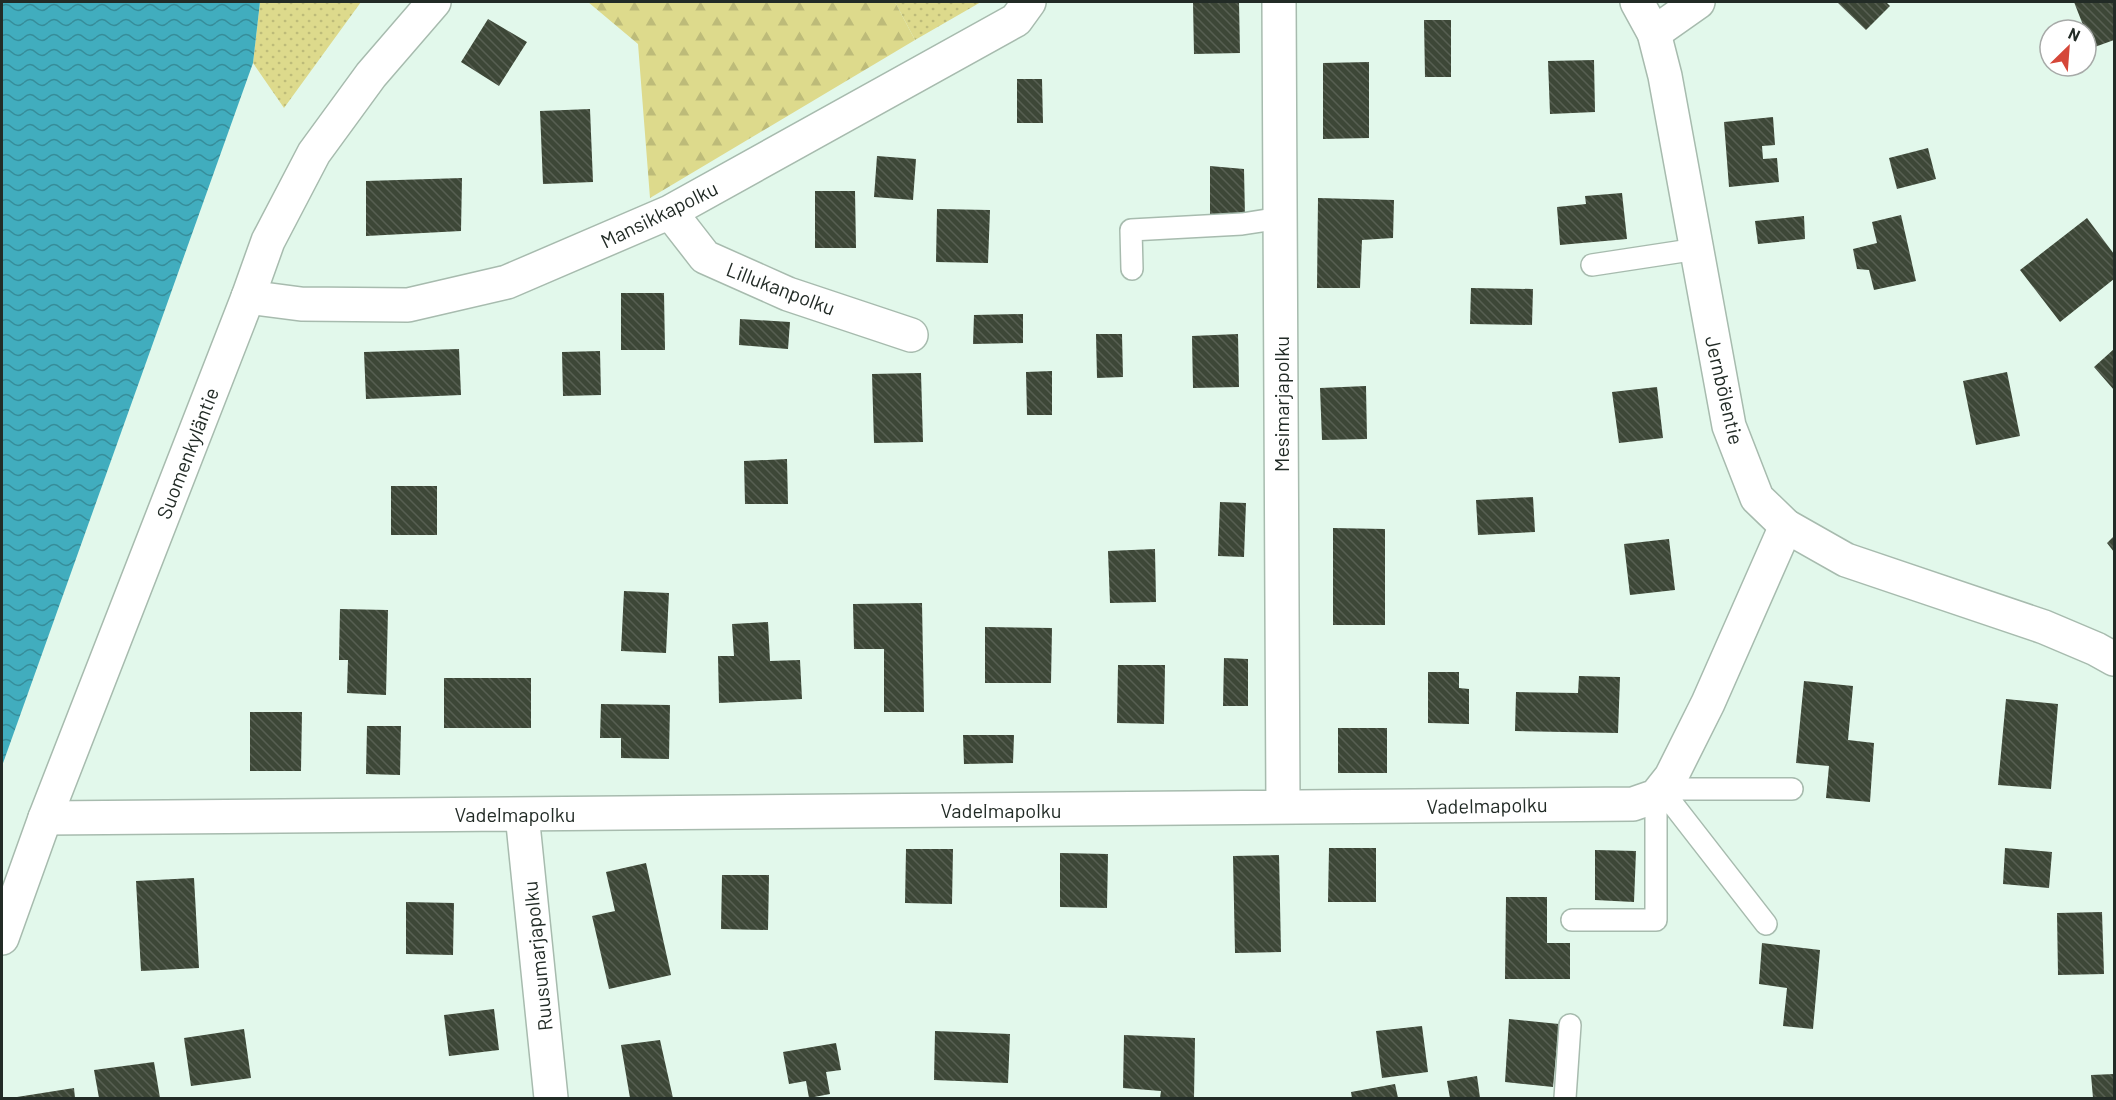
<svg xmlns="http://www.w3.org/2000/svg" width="2116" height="1100" font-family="Barlow,sans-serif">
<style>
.grass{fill:url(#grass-dots)}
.forest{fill:url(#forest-firs)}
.water{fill:url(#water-waves)}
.building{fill:url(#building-back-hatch)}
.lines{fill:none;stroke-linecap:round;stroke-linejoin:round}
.service-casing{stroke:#a7bbae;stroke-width:24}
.minor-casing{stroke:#a7bbae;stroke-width:36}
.tertiary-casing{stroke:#a7bbae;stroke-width:36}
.service{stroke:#fff;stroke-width:21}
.minor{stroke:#fff;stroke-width:33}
.tertiary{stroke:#fff;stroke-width:33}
.labels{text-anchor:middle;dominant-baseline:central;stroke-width:6;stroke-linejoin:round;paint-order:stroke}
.street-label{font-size:20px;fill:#222b26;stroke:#fff}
</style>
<defs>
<pattern id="grass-dots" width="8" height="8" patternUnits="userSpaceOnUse" patternTransform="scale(1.5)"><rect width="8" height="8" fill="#ddda8c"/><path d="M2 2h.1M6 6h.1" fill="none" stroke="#bdbb79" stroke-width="1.8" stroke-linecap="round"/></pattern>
<pattern id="forest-firs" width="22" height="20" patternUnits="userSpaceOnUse" patternTransform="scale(1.5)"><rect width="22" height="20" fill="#ddda8c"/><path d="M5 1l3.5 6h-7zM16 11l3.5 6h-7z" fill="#bdbb79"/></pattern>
<pattern id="water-waves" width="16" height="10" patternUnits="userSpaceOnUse" patternTransform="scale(1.5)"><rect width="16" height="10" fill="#41adbe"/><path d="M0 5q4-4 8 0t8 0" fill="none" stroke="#368d9a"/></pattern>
<pattern id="building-back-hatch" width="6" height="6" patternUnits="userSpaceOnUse" patternTransform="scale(1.5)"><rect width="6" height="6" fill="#3d4737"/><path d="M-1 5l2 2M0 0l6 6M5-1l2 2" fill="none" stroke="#575f52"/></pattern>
</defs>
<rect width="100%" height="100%" fill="#e2f8eb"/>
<!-- grass -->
<path class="grass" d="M260,2H361L284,108L253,63Z
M895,2H981L915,40Z"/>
<!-- forest -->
<path class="forest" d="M588,2H895L915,40L650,198L638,44Z"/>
<!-- water -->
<path class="water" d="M2,2H260L253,63L2,766Z"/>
<!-- building -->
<path class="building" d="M1193,2H1239L1240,53L1194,54Z
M1837,2H1886L1890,6L1866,30Z
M2074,2H2114V40L2092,48Z
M488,19L527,42L499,86L461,62Z
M1424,20H1451V77H1425Z
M1594,60L1595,112L1550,114L1548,61Z
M1369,62V138L1323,139V63Z
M1017,79H1042L1043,123H1017Z
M590,109L593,182L543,184L540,111Z
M1773,117L1775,145L1762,146L1763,159L1777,158L1779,182L1729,187L1724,122Z
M1928,148L1936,179L1897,189L1889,158Z
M877,156L916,159L913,200L874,197Z
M1210,166L1244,169L1245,217L1210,216Z
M462,178L461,231L366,236V181Z
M815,191H855L856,248H815Z
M1622,193L1627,239L1560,245L1557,207L1586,204L1585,196Z
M1318,198L1394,200L1393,238L1362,240L1360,288H1317Z
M937,209L990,210L988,263L936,262Z
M1901,215L1916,281L1874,290L1869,270L1857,269L1853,249L1877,243L1872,222Z
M1804,216L1805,239L1758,244L1755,221Z
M2087,218L2114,254V279L2060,322L2020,270Z
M1471,288L1533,289L1532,325L1470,324Z
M621,293H664L665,350H621Z
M1023,314V343L973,344L974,315Z
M740,319L790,322L788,349L739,345Z
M1096,334H1122L1123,377L1097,378Z
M1238,334L1239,387L1193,388L1192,336Z
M459,349L461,395L366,399L364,352Z
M2114,349V390L2094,367Z
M600,351L601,395L563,396L562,352Z
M1052,371V415H1027L1026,372Z
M2007,372L2020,436L1976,445L1963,381Z
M921,373L923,442L874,443L872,374Z
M1366,386L1367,439L1322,440L1320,388Z
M1657,387L1663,438L1619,443L1612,392Z
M787,459L788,504H745L744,461Z
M391,486H437V535H391Z
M1533,497L1535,532L1478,535L1476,500Z
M1220,502L1246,503L1244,557L1218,556Z
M1333,528L1385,529V625H1333Z
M2114,536V552L2107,543Z
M1669,539L1675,590L1630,595L1624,544Z
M1155,549L1156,602L1110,603L1108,551Z
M624,591L669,593L666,653L621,651Z
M922,603L924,712H884V649H854L853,604Z
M340,609L388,610L386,695L347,693L348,660H339Z
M768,622L770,661L800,660L802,699L719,703L718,656H734L732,624Z
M985,627L1052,628L1051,683H985Z
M1224,658L1248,659V706H1223Z
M1118,665H1165L1164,724L1117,723Z
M1428,672H1459V688L1469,689V724L1428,723Z
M1579,676L1620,677L1618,733L1515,731L1516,692L1578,693Z
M444,678H531V728H444Z
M1804,681L1853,686L1848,740L1874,743L1870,802L1826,798L1829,766L1796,763Z
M2006,699L2058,704L2051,789L1998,785Z
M601,704L670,705L669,759L621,758V738H600Z
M250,712H302L301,771H250Z
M367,726H401L400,775L366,774Z
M1338,728H1387V773H1338Z
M963,735H1014L1013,763L964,764Z
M1329,848H1376V902H1328Z
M2005,848L2052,852L2049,888L2003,884Z
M906,849H953L952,904L905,903Z
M1595,850L1636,851L1634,902L1595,900Z
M1060,853L1108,854L1107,908L1060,907Z
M1279,855L1281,952L1235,953L1233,856Z
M646,863L671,975L609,989L592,916L615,911L606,872Z
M722,875H769L768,930L721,929Z
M194,878L199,968L141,971L136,881Z
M1506,897H1547V943H1570V979H1505Z
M406,902L454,903L453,955L406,954Z
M2102,912L2104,974L2058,975L2057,913Z
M1762,943L1820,950L1813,1029L1783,1026L1787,988L1759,984Z
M494,1009L499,1050L449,1056L444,1015Z
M1509,1019L1559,1024L1553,1087L1505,1082Z
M1422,1026L1428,1072L1382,1078L1376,1031Z
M244,1029L251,1078L191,1086L184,1038Z
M935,1031L1010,1034L1008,1083L934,1080Z
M1124,1035L1195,1038L1194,1098H1160L1161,1091L1123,1088Z
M660,1040L673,1098H630L621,1045Z
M836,1043L841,1070L826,1072L830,1094L809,1098L806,1081L789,1084L783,1052Z
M154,1062L160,1098H99L94,1070Z
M2114,1074V1098H2093L2091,1075Z
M1477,1076L1480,1098H1450L1447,1081Z
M1395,1084L1398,1098H1352L1351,1092Z
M74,1088L75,1098H18L17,1097Z"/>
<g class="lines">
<!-- service casing -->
<g class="service-casing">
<path id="service" d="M1592,265L1697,249
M1132,269L1131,230L1242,224L1280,218
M1572,920H1656V796
M1766,924L1661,789H1792
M1565,1098L1570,1025"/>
</g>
<!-- minor casing -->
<g class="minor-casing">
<path id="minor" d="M1279,2L1283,807
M1654,33L1698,2
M670,212L705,257L788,294L911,335
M248,297L301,304L408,305L507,282L670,212L1016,20L1029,2
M522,814L551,1098
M45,818L1633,804L1656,796L1671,777L1708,703L1786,526"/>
</g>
<!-- tertiary casing -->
<g class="tertiary-casing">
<path id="tertiary" d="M1637,2L1654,33L1665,76L1729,426L1757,498L1786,526L1846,560L2044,627L2096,649L2114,659
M2,938L45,818L248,297L268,241L314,153L371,75L434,2"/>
</g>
<!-- service -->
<use href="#service" class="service"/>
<!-- minor -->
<use href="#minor" class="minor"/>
<!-- tertiary -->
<use href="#tertiary" class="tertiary"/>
</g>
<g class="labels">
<!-- street labels -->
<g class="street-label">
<text transform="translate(659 214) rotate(-26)">Mansikkapolku</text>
<text transform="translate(781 288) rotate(21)">Lillukanpolku</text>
<text transform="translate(1725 390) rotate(77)">Jernbölentie</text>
<text transform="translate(1281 404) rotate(-90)">Mesimarjapolku</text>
<text transform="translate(187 453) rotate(-69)">Suomenkyläntie</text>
<text transform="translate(1487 805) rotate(-1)">Vadelmapolku</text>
<text x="1001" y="810">Vadelmapolku</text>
<text x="515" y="814">Vadelmapolku</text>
<text transform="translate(537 956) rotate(-96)">Ruusumarjapolku</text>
</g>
</g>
<!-- border -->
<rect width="2116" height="1100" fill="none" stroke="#222b26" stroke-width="6"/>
<!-- north arrow -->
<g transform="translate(2068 48) rotate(25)"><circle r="28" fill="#ffffff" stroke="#a7aaa8" stroke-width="1.5"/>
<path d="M0-4.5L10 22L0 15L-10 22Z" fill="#d54739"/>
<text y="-9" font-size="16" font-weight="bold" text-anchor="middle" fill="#222b26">N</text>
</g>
</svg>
